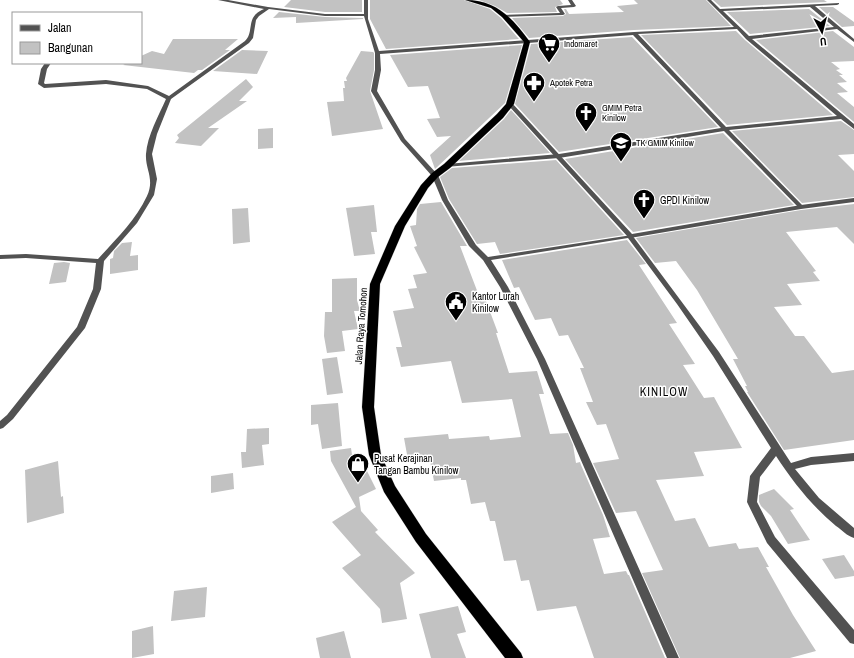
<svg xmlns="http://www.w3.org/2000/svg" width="854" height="658" font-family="'Archivo Narrow',sans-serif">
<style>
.building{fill:#c2c2c2}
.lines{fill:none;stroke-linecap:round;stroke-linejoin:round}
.trunk-casing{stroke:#dbdbdb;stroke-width:1}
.minor{fill:#525252;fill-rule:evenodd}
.tertiary{fill:#525252;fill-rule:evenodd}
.trunk{fill:#000;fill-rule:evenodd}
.labels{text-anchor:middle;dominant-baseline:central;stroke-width:3;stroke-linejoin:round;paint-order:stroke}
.far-poi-label{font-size:9px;fill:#000;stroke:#fff;text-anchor:start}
.poi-label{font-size:10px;fill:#000;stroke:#fff;text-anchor:start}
.street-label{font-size:10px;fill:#000;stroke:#fff}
.quarter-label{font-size:12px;letter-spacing:1px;fill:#000;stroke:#fff}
</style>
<rect width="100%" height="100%" fill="#fff"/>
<!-- building -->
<path class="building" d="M291,0H362V12H325L284,7Z
M370,0H464L490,9L501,18L519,39L386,49L370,19Z
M479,0H560L563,4L555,7L557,12L507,13L495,6Z
M634,0H706L731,26L634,30L529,38L512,18L563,16L566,14L564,9H566L569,14L624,12L617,6L638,4Z
M713,0H824L827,2L721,7Z
M819,7H833L854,22V26L842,27Z
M809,9L830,26L750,34L727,12Z
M279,12L325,17L363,18V19L296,23V17L273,18Z
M736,31L745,40L833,115L727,125L641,35Z
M833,31L854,47V61L831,62L840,69L836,70L843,75H839L847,82L837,83L848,92L837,93L854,107V122L756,40Z
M632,37L718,127L559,152L515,104L531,44Z
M173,39H238L225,50H230L202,70H198L194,73L123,65L127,63H141V56L152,51L164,54Z
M522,45L505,103L435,169L430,155L451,136L437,137L427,119L440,118L428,86L408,87L390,55Z
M242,50L268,51L257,74L213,71Z
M361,51L373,52L374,53V70L370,91L383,129L332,136L327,102L344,101L343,88H345L344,81H347L346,78Z
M246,79L253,87L239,101H247L208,128H219L201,146L175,143L179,138L177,135Z
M511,110L550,153L459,161L504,119Z
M841,121L854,130V154L838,155L854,171V197L802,203L732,131Z
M273,128V148L258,149V129Z
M723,133L794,205L633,232L565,159Z
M556,160L624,235L500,254L495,242L477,244L449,199L440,177L452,168Z
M441,202L467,246H460L481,301H486L498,333H496L509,373L537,371L544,394H539L550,434L568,433L573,445L576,463L580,462L581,465L603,515L610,537L593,539L604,574L626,571L628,575H629L665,658H594L576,606L537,611L529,580L521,581L516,560L504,561L495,521H490L485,502L471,504L466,480H461V478L434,481L430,461H428L427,458L408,460L404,438L448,434L449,439L489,436L490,440L521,437L512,399L462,403L451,361L401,367L396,347H402L393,311L414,308L408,289L417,288L413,275L427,273L414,247L417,246L410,226L416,225L417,209L420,204Z
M854,204V244L837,227L786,232L816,271L813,272L820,281L787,284L802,305L774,307L795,336H804L832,373L854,370V440L784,450L747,392H748L745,386H747L733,359H738L697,290L676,261L655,263L636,238L801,210Z
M374,205L377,232H371L375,254L354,256L346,208Z
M248,208L250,242L233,244L232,209Z
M627,240L646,264L639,265L677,323L669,324L695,364L683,365L704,398L714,397L742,448L694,452L704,476L656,480L675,521L695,518L709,547L736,543L739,549L758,547L769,567H766L793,615L816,651L790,658H680L642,573L663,570L636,511L616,513L593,463L619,459L606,424L597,425L586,402H593L580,368H584L568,335L559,336L551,318L535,320L519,287L514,288L502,260Z
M132,242L130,256L138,255V270L110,274V259L113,258L114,251L122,243Z
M64,262L70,263L66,282L49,284L54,263Z
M357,278V300L360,311H354L358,329L342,331L345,351L327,353L324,336L325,312H332V279Z
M337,357L343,393L327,395L322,359Z
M338,403L342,446L322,449L318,424L311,425V405Z
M269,428V444L262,445L264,465L242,468L241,452H246L247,429Z
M351,448L355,475L367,471L376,489L359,497L361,511L378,530L375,532L415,573L400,583L407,619L382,623L380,609L342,568L361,555L332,522L356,507L331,461L330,451Z
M58,461L61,497L63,496L64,513L27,523L25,470Z
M233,473L234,489L211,493V476Z
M774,489L794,509L790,510L810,540L788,544L771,516L761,506L759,502V495Z
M844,555L854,571V576L835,579L822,559Z
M207,587L205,617L171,621L174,591Z
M458,606L466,632L457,634L466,658H431L419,614Z
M153,626L154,654L132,658V631Z
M344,631L351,658H320L316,638Z"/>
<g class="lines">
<!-- trunk casing -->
<g class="trunk-casing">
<path id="trunk" d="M465,0C497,0 512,18 530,42L514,104L503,118L450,168L438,177L428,188L405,226L380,284L374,407L381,455L395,486L426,534L521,653L523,658H505L416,542L384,492L369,455L362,407L370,284L395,226L421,185L432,173L444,164L497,114L506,104L524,42L502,17L491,8Z"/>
</g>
<!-- minor -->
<path class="minor" d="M218,0H228L268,7L325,14H364V0H368V19L379,51L634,32L734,27L707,0H711L720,9L839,3V4L837,5L815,6L854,39V42L837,29L752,39L854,124V129L841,119L729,130L803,206V208H799L724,131L559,158L445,167L444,166L447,164L559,154L721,128L633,35L380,54L381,70L377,91L405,139L438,175L448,200L476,245L488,257L632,235L719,352L791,463L811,457L854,453V461L811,465L795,469L819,498L854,528V538C847,536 842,530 836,526C812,506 793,482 776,456L760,477L757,502L775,537L854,630V644L850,643L767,543L747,502L750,476L771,448L713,356L677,304L628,238L491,260L508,287L545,359L679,658H667L537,359L500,287L483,260L469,246L442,200L432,176L401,141L371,91L375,70V53L364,16H325L269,9L259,16L256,20L253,38L249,43L171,99L157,134L152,154L157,179L154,195L137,223L104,261L101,289L85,328L13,419L3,428L0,429V421L7,415L77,327L93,289L96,263L26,258L0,259V255L26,254L98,259C116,239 136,220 147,196C155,179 145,169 146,154C147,136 159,115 166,99L147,89L106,84L44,88L38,84L41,69L45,63H51L47,69L44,83L45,84L106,80L148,86L169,96L245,41C253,34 248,21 256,14C258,12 261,10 264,9ZM810,7L834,27L749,36L723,11ZM737,29L746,39L837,116L726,127L638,34Z
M568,0H572L576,6L574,7L561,8L565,14L563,15L504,17L502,16L504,15L560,13L556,7L558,6L571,5Z"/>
<!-- tertiary -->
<path class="tertiary" d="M508,103H512L632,234L801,205L854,198V202L801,209L630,238L628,237L508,105Z"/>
<!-- trunk -->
<use href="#trunk" class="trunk"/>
</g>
<!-- icons -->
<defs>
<g id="supermarket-pin" transform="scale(1.15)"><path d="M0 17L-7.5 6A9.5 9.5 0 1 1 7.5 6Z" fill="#000" stroke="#fff"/><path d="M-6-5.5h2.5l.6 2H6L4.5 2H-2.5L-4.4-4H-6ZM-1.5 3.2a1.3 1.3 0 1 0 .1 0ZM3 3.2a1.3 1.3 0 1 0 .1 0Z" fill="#fff"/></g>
<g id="pharmacy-pin" transform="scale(1.15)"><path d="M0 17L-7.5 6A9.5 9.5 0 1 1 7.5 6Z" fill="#000" stroke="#fff"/><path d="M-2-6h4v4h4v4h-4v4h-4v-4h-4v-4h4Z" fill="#fff"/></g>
<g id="church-pin" transform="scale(1.15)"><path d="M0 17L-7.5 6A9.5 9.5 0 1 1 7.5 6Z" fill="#000" stroke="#fff"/><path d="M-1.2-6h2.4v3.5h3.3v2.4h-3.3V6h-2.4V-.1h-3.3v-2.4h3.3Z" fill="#fff"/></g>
<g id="school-pin" transform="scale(1.15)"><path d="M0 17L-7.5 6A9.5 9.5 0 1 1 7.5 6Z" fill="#000" stroke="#fff"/><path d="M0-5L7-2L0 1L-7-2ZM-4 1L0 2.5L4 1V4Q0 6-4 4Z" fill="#fff"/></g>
<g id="civic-pin" transform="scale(1.15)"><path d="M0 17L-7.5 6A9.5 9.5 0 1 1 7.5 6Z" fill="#000" stroke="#fff"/><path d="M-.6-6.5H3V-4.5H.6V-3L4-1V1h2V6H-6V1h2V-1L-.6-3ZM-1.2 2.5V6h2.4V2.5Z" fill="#fff"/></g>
<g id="shop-pin" transform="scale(1.15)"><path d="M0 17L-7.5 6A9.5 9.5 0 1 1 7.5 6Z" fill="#000" stroke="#fff"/><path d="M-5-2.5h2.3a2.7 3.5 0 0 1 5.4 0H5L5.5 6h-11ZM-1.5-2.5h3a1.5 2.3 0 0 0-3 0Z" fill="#fff"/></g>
</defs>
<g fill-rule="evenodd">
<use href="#supermarket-pin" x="549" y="44"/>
<use href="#pharmacy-pin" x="534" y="83"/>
<use href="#church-pin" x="586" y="113"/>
<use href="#school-pin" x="621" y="143"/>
<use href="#church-pin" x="644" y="200"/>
<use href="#civic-pin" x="456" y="302"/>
<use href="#shop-pin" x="358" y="464"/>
</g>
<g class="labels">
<!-- far-poi labels -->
<g class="far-poi-label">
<text x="564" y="44">Indomaret</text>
<text x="550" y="83">Apotek Petra</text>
<text x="602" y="108">GMIM Petra<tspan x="602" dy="10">Kinilow</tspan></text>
<text x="636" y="143">TK GMIM Kinilow</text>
</g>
<!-- poi labels -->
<g class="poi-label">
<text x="660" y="200">GPDI Kinilow</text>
<text x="472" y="296">Kantor Lurah<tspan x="472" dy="12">Kinilow</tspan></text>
<text x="374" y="458">Pusat Kerajinan<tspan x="374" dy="12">Tangan Bambu Kinilow</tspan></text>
</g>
<!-- street labels -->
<g class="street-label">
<text transform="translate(361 326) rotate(-86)">Jalan Raya Tomohon</text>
</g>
<!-- quarter labels -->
<g class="quarter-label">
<text x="664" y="392">KINILOW</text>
</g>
</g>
<!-- legend -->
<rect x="12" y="12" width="130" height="52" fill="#ffffff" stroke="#999999"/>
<rect x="20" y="25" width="20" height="6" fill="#525252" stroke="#999999"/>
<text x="48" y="32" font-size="12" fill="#000000">Jalan</text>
<rect x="20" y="42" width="20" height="12" fill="#c2c2c2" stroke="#999999"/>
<text x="48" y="52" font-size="12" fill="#000000">Bangunan</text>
<!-- north arrow -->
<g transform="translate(822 32) rotate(173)" stroke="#ffffff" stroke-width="3" paint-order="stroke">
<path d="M0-3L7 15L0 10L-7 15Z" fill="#000000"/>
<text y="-6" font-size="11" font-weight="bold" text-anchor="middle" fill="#000000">U</text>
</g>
</svg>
